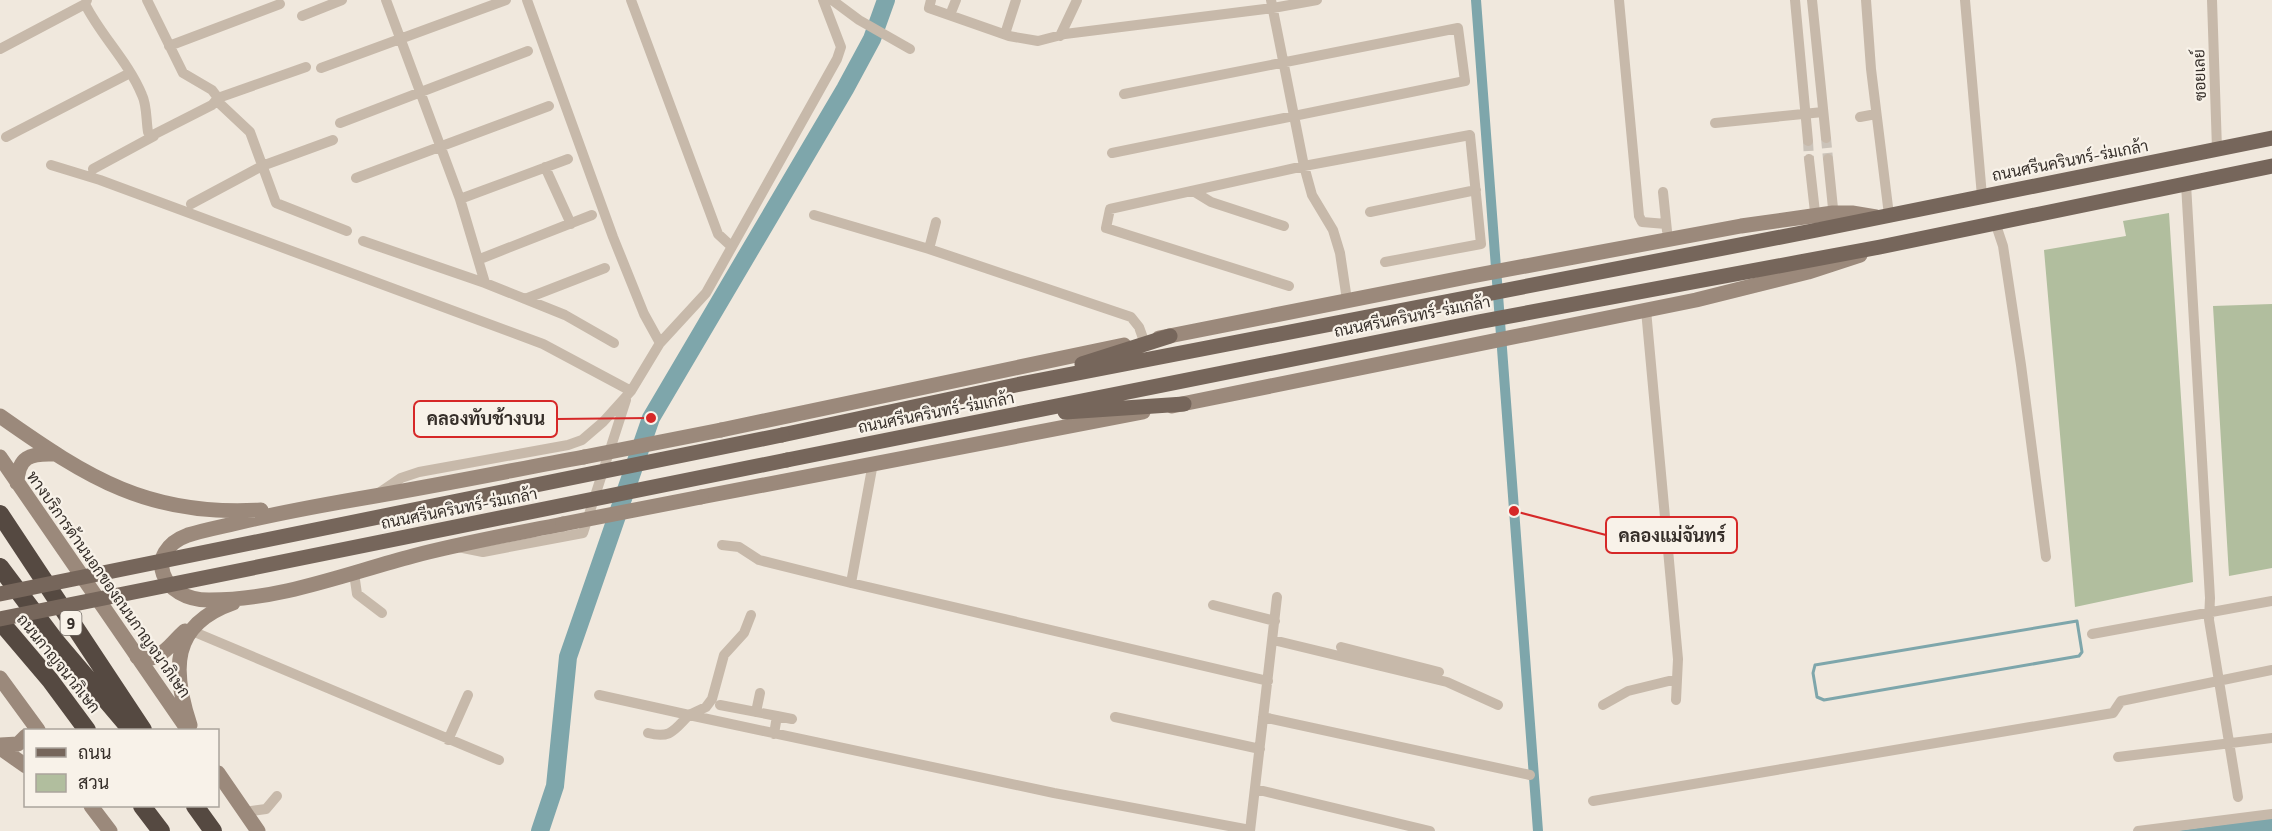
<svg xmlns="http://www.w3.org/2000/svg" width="2272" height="831" font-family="'Titillium Web',Sarabun,sans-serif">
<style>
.green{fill:#b1be9e}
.water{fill:#7ea6ab}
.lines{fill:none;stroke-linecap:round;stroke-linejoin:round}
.stream{stroke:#7ea6ab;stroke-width:3}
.canal{stroke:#7ea6ab;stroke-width:10}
.river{stroke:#7ea6ab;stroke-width:18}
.street-tunnel{stroke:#cbc3b9;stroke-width:10;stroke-dasharray:10 5;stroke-linecap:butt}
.street{stroke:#c7b9aa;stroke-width:10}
.secondary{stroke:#9b897b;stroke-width:15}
.primary{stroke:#76665b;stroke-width:15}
.highway{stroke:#554941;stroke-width:18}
.secondary-bridge{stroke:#9b897b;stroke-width:15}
.primary-bridge{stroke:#76665b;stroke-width:15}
.labels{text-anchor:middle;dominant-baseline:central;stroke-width:4.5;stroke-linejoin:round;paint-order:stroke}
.shield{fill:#f8f2e9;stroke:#706963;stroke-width:1.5}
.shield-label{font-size:15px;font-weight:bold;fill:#352e29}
.street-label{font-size:16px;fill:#352e29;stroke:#f8f2e9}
.leader{fill:none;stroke:#d62828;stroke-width:2}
.callout-dot{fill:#d62828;stroke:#f8f2e9;stroke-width:2}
.callout{fill:#f8f2e9;stroke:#d62828;stroke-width:2}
.callout-label{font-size:18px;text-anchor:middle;font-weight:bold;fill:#352e29}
</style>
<rect width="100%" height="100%" fill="#f0e8dd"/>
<!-- green -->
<path class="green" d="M2169,213L2193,582L2075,607L2044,250L2126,236L2123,221Z
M2272,304V568L2229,576L2213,306Z"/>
<!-- water -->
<path class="water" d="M2272,818V831H2175Z"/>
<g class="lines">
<!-- stream -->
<path class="stream" d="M2077,621L2082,652L2079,656L1824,700L1817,697L1813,673L1815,665Z"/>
<!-- canal -->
<path class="canal" d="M1476,0L1538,831"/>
<!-- river -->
<path class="river" d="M540,831L555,786L568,657L651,418L845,89L872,39L886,0"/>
<!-- street-tunnel -->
<path class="street-tunnel" d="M1826,138L1828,159
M1808,141L1809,159"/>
<!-- street -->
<path class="street" d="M87,0L85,4C101,36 128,61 142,95C147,105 146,120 148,132L151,136L212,105L218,98L306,67
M147,0L183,73L212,90L218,98
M386,0L460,199L485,283
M527,0L613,237L644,314L660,343
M631,0L718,234L731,246
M832,0L859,20L910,49
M931,0L929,8L1009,36L1038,41L1065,34L1273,8L1317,0
M1271,0L1304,166L1312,195L1333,230L1340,253L1347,300
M1619,0L1639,216L1642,222L1666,224
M1795,0L1808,141
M1812,0L1826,138
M1866,0L1871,69L1889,215
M1965,0L1982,196
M2212,0L2217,149
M950,15L956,0
M302,16L342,0
M1005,34L1016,0
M1060,36L1077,0
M169,46L280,4
M0,49L85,4
M321,68L506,0
M217,101L250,132L276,203L347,231
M1860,117L1876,114
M340,123L528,51
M1715,123L1823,112
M6,137L130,73
M1112,153L1465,81L1458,28L1124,94
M1809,159L1816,221
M1828,159L1834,218
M51,165L100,180L543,344L631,391
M545,167L571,224
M93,169L154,136
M356,178L549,106
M2186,184L2210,598L2209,620L2238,797
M1193,191L1211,202L1284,226
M1663,192L1667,231
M460,199L568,159
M191,204L262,166L333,140
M1370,212L1476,190
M814,215L929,249L1131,317L1139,327L1144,341
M1995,222L2003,246L2021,365L2046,557
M363,241L485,283L565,315L614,343
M929,249L936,222
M480,259L592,215
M1289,286L1106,228L1110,209L1304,166L1470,135L1481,244L1385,262
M525,299L605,268
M1646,310L1678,659L1676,700
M379,493L401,478L419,472L568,445L582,440L603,422L631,391L660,343L706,293L837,59L841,47L823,0
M722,545L739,547L759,560L851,583L1268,681
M458,547L483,552L583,533L626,400
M354,573L357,594L382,613
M851,583L873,463
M1213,605L1275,621
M192,631L499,760
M2092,634L2272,601
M1273,640L1447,682L1498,705
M1341,647L1439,672
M599,695L689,715L706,707L712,699L724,655L744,633L751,615
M720,705L777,716
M1603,705L1628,691L1677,679
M756,712L760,693
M1115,717L1260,749
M1263,717L1530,775
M648,733C671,739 674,730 689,715L1054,793L1250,830
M774,734L777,716L792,719
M448,740L468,695
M2118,757L2272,738
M1255,789L1430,831
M1593,801L2113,713L2121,701L2272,670
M244,812L266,809L277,796
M1250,831L1277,597
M2138,831L2272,814"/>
<!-- secondary -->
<path class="secondary" d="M1159,338L1472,276L1741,226L1833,213H1852L1876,217
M1172,406L1696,300L1808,272L1860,255
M0,416C88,478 149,517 261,510
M721,430L1124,345
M0,457L188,730
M17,483C18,457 30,453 54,454
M701,497L1143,412
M563,524C513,534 462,543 413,556C345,574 280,600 210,600C161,601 142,552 188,535C204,530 221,527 237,523C283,512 328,504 375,496C445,484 514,470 584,457
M137,657C160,664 169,645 185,631
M0,678L38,730
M190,725C172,671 170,625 233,603
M0,745L18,744L26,736
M0,748L26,766
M218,773L258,831
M91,806L110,831"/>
<!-- primary -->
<path class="primary" d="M1082,364L1170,336
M1065,412L1184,404
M782,435L1016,385L1817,230L2272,138
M787,460L1478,322L1880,247L2272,166"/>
<!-- highway -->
<path class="highway" d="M0,514L143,730
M0,567L54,639L127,725
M0,621L50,680L87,730
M142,806L161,831
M195,806L213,831"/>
<!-- secondary-bridge -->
<path class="secondary-bridge" d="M584,457L721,430
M563,524L701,497"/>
<!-- primary-bridge -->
<path class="primary-bridge" d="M0,594L782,435
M0,619L787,460"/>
</g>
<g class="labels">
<!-- shield labels -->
<rect class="shield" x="60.5" y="611" width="21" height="24" rx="4.5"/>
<g class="shield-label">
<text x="71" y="623">9</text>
</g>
<!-- street labels -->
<g class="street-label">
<text transform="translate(2199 75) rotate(-92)">ซอยเลย์</text>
<text transform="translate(2070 160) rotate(-11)">ถนนศรีนครินทร์-ร่มเกล้า</text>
<text transform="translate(1412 316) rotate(-11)">ถนนศรีนครินทร์-ร่มเกล้า</text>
<text transform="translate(936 412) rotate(-11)">ถนนศรีนครินทร์-ร่มเกล้า</text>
<text transform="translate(459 508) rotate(-11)">ถนนศรีนครินทร์-ร่มเกล้า</text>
<text transform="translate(109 584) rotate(55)">ทางบริการด้านนอกของถนนกาญจนาภิเษก</text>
<text transform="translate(59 663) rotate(51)">ถนนกาญจนาภิเษก</text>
</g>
</g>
<!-- callouts -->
<path class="leader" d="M651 418L557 419M1514 511L1606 535"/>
<g class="callout-dot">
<circle cx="651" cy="418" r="6"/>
<circle cx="1514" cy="511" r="6"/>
</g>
<g class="callout">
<rect x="414" y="401" width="143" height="36" rx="6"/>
<rect x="1606" y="517" width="131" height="36" rx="6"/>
</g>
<g class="callout-label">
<text x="486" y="425">คลองทับช้างบน</text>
<text x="1672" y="542">คลองแม่จันทร์</text>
</g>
<!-- legend -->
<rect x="24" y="729" width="195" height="78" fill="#f8f2e9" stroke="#aaa49c" stroke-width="1.5"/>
<rect x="36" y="748" width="30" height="9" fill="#76665b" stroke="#aaa49c" stroke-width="1.5"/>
<text x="78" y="759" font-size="18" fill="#352e29">ถนน</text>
<rect x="36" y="774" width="30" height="18" fill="#b1be9e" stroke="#aaa49c" stroke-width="1.5"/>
<text x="78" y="789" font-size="18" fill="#352e29">สวน</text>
</svg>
